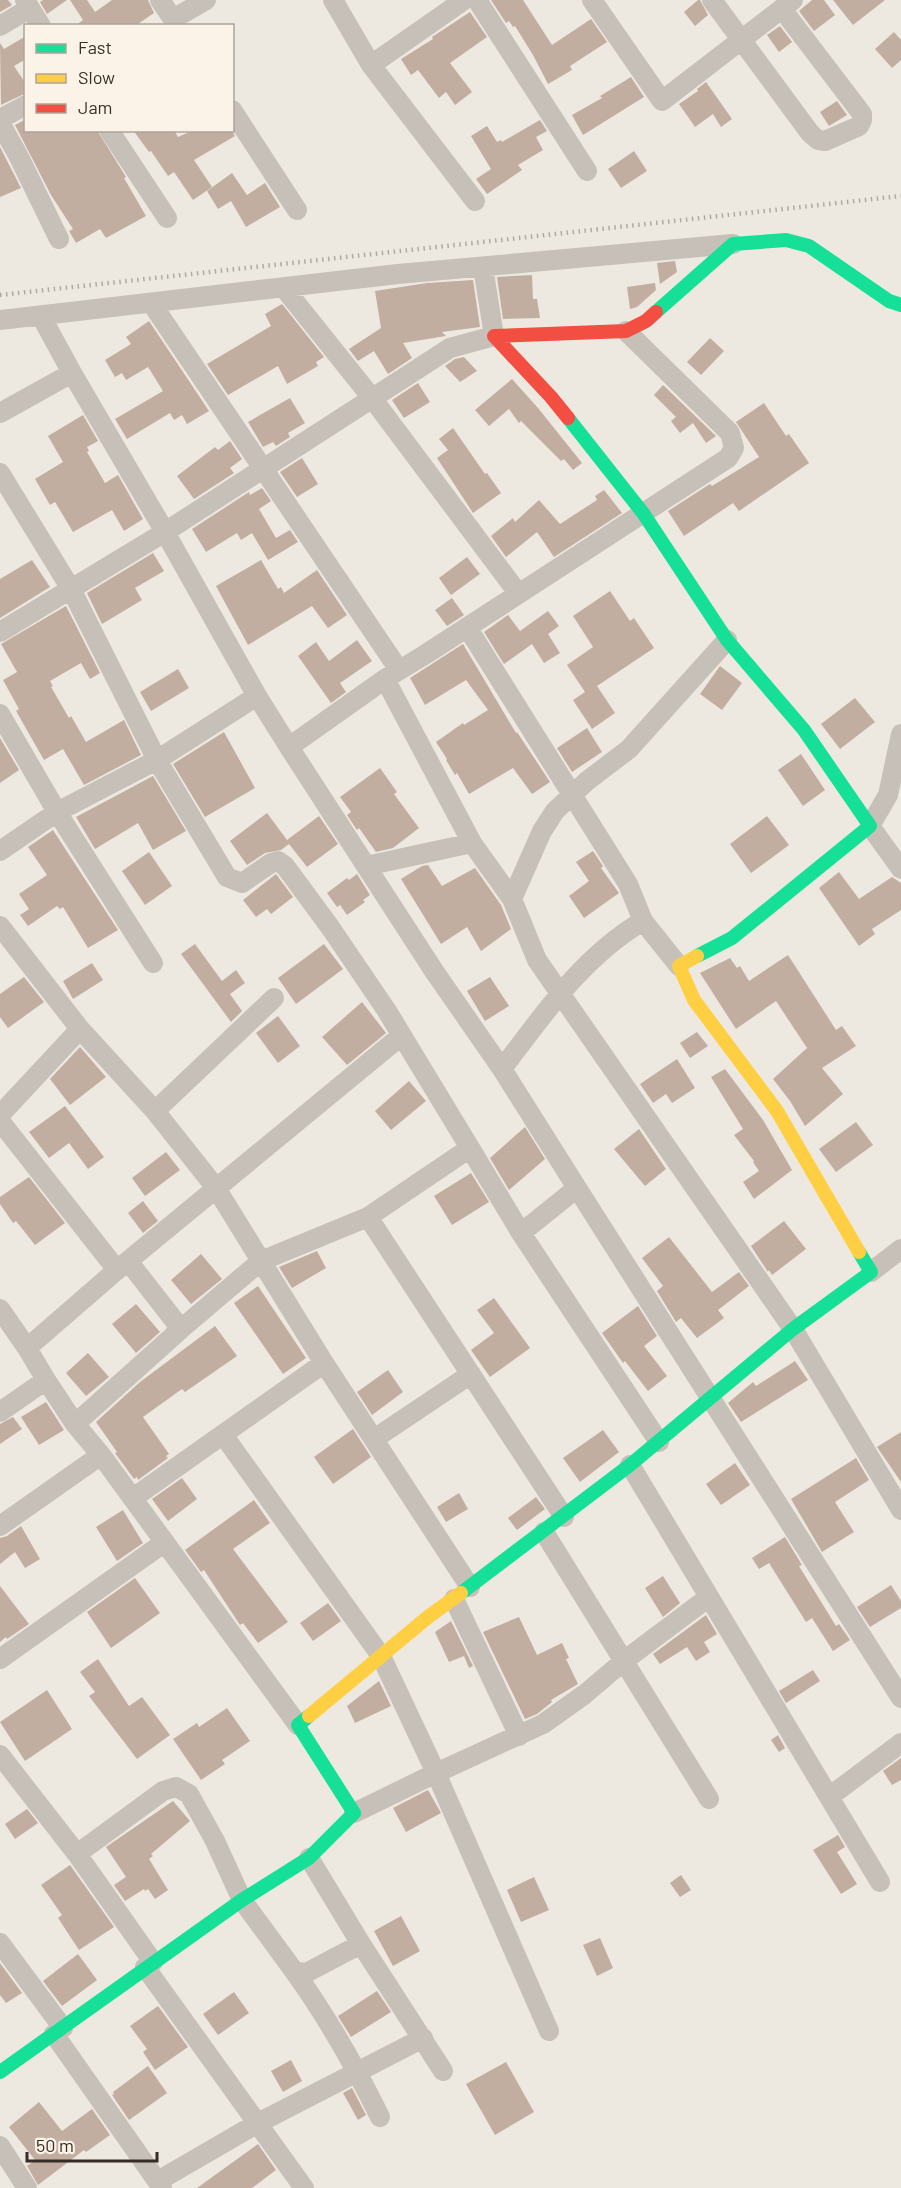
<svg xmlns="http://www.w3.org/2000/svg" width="901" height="2188" font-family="Barlow,sans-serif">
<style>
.building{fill:#c2aea0}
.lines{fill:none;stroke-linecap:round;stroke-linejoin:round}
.street{stroke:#c6c0b9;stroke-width:20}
.fast{stroke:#16e098;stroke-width:14}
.slow{stroke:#ffcf43;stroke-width:14}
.jam{stroke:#f24e42;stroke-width:14}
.rail{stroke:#aea9a3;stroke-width:4.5;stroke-dasharray:1.5 4.5;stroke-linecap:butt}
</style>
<rect width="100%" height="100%" fill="#ede9e0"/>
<!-- building -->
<path class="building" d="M0,0H8L12,5L0,12Z
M43,0H67L47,14L40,2Z
M70,0H87L95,12L112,0H148L154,13L135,26H75L83,20Z
M491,0H523L552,45L591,19L607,42L570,66L572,70L548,84L533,55L515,26L513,27L509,21L506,23Z
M698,0H700L708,15L695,26L684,12Z
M812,0H824L835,15L814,31L799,11Z
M833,0H885L853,25Z
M470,12L487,37L450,63L472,92L455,105L446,92L439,98L418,70L411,75L401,59L433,39L432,37Z
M780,26L792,42L779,52L767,35Z
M894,32L901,40V60L892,68L875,49Z
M26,36V59L14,66L26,84V93L1,105L0,43L4,49Z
M631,77L644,97L583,135L572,115L602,98L600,96Z
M706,82L732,119L721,127L713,114L695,127L679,104L698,91L697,89Z
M837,101L847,115L829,126L820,112Z
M26,119V130H97L126,177L124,178L146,216L106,238L100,229L76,243L69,231L73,229L51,195L15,125Z
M540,120L547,131L536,137L543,150L518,165L522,170L487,194L476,179L491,169L471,136L487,126L497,142L501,140L502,142Z
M133,130H174L178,137L194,130H231L235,136L194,160L212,187L193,200L174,172L168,176L151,151L149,152Z
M0,147L21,188L0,197Z
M634,151L647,171L621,188L608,169Z
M232,173L247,195L265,183L280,207L246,227L231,201L218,209L207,191Z
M675,261L677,272L660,284L657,263Z
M532,275L533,299H537L540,318L503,319L497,277Z
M473,280L480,327L442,332L446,336L403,343L412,358L388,374L374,351L358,361L349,349L381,328L375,291L427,283Z
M655,283L656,290L637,307L630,309L627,287Z
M282,304L324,357L316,362L318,366L287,384L278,366L228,395L207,364L271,326L265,314Z
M149,321L209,411L187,424L182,415L174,420L170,413L127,439L115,419L163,391L148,367L126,380L122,373L115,377L105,360L131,344L126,337Z
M710,338L724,351L701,375L687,362Z
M464,357L477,371L460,382L445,366L455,359Z
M512,379L538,408L582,463L573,470L564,459L561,461L521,421L519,423L509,409L489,426L475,410Z
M418,383L430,402L404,418L392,400Z
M663,385L716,436L706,443L693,423L680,433L671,421L676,417L654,395Z
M290,398L305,423L288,433L290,437L276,446L273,442L263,447L248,422Z
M764,403L786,436L789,434L809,463L739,511L733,503L684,536L668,511L710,484L712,486L759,457L736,422Z
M83,415L98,441L87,447L89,451L87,452L105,483L118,475L143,519L124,531L112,510L73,532L55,502L50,505L35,479L63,462L48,436Z
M453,428L485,474L487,473L501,493L473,513L437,458L448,450L439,439Z
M230,441L242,459L230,468L234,473L194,499L177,476L215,447L218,450Z
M302,458L318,484L297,497L280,472Z
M262,488L271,501L259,509L276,538L290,530L298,542L268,560L252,533L241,540L237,533L206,552L192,529L249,492L250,495Z
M604,490L622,513L554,557L537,532L506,557L491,536L513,518L515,522L539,500L560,524L597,500L595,496Z
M153,553L164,571L135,588L142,600L102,624L87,593Z
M467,557L480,574L451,595L439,578Z
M32,560L50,587L0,618V579Z
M261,560L278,589L281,587L284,593L317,570L347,615L328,628L312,606L248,645L216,586Z
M610,591L630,621L634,618L654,648L597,686L615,713L592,729L573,700L585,692L567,665L593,647L573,616Z
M452,598L464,615L447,626L435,610Z
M66,606L100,673L90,679L81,663L50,681L53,686L51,687L69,718L71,716L86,742L124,720L141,755L84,785L63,749L44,760L16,711L19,709L3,680L17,672L1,644Z
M548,611L559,626L548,634L560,653L544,663L532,644L504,664L484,632L508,615L520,631Z
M357,640L372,661L340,683L346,692L331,703L298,656L316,642L329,661Z
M463,644L516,733L517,732L550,782L532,794L513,768L469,794L457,773L455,775L446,760L447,759L436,742L463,723L464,725L488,710L466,680L425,705L410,678Z
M720,666L742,683L722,710L700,694Z
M178,669L189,688L151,711L140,692Z
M855,698L875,722L840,749L821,724Z
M587,728L602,752L572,772L557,748Z
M224,732L255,788L205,817L173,764Z
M0,738L19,770L0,783Z
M801,754L825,790L803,806L778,770Z
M380,768L397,792L394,794L419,828L393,848L376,852L359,828L357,830L347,815L351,812L340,797Z
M153,776L186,831L153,850L138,823L95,849L76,817Z
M267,813L287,840L319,816L338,844L307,867L289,844L281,850L265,853L247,865L230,841Z
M767,816L789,845L751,873L730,844Z
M53,830L118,930L88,948L63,907L60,909L57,906L28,926L20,915L29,909L19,894L47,875L28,847Z
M593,851L603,866L601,868L619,893L584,918L569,896L589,881L576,862Z
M149,852L172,886L145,905L122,871Z
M428,865L442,886L475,868L501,905L511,929L481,951L467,927L441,944L401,879L422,866Z
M839,872L859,899L892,877L901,883V910L872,929L875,934L859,946L819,888Z
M276,874L293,897L271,914L267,909L256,917L243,900Z
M357,874L370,895L363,900L365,902L347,915L340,905L337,907L327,893L347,878L349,880Z
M195,944L222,981L236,970L245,983L230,994L242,1011L231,1022L181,954Z
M324,944L343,969L296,1004L278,978Z
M788,955L836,1030L842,1026L856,1046L822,1068L843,1094L805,1126L790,1101L773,1079L807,1048L776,1001L736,1029L700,973L730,958L737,968L740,966L749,981Z
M92,963L103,980L73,999L63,981Z
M24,977L44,1002L8,1028L0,1017V994Z
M490,977L509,1006L485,1021L467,991Z
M362,1002L386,1033L347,1065L322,1037Z
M278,1016L300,1046L278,1063L256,1033Z
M697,1032L708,1046L690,1058L680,1043Z
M80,1047L106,1077L70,1105L50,1079Z
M677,1059L695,1088L672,1103L666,1094L653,1103L640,1084Z
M725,1069L763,1120L792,1170L754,1199L743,1182L759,1171L753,1162L754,1161L734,1135L743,1129L711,1077Z
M409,1081L426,1101L391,1130L375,1111Z
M65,1106L104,1157L88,1169L69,1143L49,1158L29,1132Z
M856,1122L873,1145L836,1172L819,1149Z
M525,1127L545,1159L509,1190L490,1158Z
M639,1129L666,1169L645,1186L614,1149Z
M166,1152L180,1170L145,1196L132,1178Z
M471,1173L489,1202L452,1225L434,1196Z
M29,1177L65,1223L35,1245L16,1221L13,1223L0,1204V1197Z
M143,1201L158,1221L143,1233L128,1213Z
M784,1221L806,1249L772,1275L769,1270L768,1272L751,1246Z
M669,1237L712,1292L739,1272L749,1286L718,1310L724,1318L697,1338L681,1318L676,1322L657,1291L663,1286L642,1258Z
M317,1251L326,1268L292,1288L279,1267Z
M201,1254L222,1279L191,1304L171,1280Z
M258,1286L306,1358L283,1374L234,1303Z
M494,1298L530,1348L490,1377L471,1350L494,1333L477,1310Z
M136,1304L160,1332L136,1353L112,1324Z
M638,1306L657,1336L644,1346L667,1376L648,1391L625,1361L623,1363L602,1333Z
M215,1326L237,1356L185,1392L182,1389L143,1417L169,1454L166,1456L168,1458L138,1480L137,1477L134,1479L115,1453L117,1452L96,1422L140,1382Z
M88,1353L109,1377L86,1396L66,1373Z
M795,1361L808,1380L741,1422L728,1403L753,1382L756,1386Z
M388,1370L403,1392L372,1415L357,1392Z
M46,1402L64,1430L39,1445L21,1417Z
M13,1417L22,1429L0,1444V1424Z
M353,1429L371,1457L333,1484L314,1457Z
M603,1430L619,1452L580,1482L563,1458Z
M901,1432V1482L877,1447Z
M856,1458L869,1480L835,1502L854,1532L822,1552L791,1499Z
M735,1463L750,1485L721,1505L706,1484Z
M182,1478L197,1499L168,1521L152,1499Z
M459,1493L468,1509L446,1522L437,1507Z
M536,1497L545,1509L517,1530L508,1518Z
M254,1500L270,1523L233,1549L288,1622L258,1643L243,1623L240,1625L204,1570L201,1572L185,1550Z
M123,1510L143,1543L117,1561L96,1527Z
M21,1526L40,1559L25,1568L15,1552L0,1564V1538L7,1536Z
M785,1537L802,1565L799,1566L836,1626L839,1624L850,1640L833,1651L812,1618L806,1622L769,1563L759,1569L752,1558Z
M663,1576L680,1603L663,1617L645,1588Z
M135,1578L160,1613L111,1648L87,1612Z
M891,1585L901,1601V1608L870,1627L857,1607Z
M0,1586L29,1624L7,1639L6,1637L0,1642Z
M328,1603L341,1621L313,1641L300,1623Z
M706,1615L717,1634L704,1642L710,1652L696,1661L687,1647L660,1664L653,1654Z
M519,1617L537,1655L562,1643L569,1658L566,1659L578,1684L551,1700L552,1702L537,1714L525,1719L483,1632Z
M451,1621L473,1666L469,1668L464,1656L449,1662L435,1632Z
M98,1659L129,1706L142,1697L170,1735L137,1759L89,1696L95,1692L80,1672Z
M813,1670L820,1681L786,1703L779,1691Z
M379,1681L391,1706L355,1723L347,1706Z
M47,1690L72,1729L25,1761L0,1722Z
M227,1708L250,1741L222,1760L225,1764L201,1780L173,1739L197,1723L199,1727Z
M778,1735L785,1748L779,1752L771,1740Z
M901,1758V1780L892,1785L883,1771Z
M428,1790L441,1813L406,1832L393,1808Z
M173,1801L190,1821L151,1854L153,1856L149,1859L168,1890L155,1899L148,1889L145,1891L144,1889L125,1901L114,1885L126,1877L106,1847Z
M27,1809L38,1823L15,1839L5,1824Z
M838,1835L845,1847L837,1852L857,1884L841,1894L813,1850Z
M70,1865L114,1927L79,1950L58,1918L62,1915L41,1885Z
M681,1875L691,1890L680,1897L670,1883Z
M534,1877L549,1910L521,1922L507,1890Z
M401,1916L420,1951L393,1966L374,1931Z
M600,1938L613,1968L597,1976L583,1945Z
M78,1954L97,1980L62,2006L43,1981Z
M0,1963L22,1993L6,2003L0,1995Z
M377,1991L391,2012L351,2037L338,2016Z
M234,1992L249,2013L218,2035L203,2014Z
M158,2006L188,2047L155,2070L143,2052L147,2049L130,2026Z
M291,2060L302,2081L283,2092L271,2071Z
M506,2062L534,2112L495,2135L466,2084Z
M148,2066L167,2093L129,2120L112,2095L114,2094L113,2092Z
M352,2088L366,2115L358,2120L343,2093Z
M39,2102L62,2131L92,2109L110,2135L86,2152L84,2150L38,2185L27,2166L35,2160L9,2127Z
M258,2144L276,2170L252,2188H197Z"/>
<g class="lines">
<!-- street -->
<path class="street" d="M25,0L41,26
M160,0L173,19L206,0
M333,0L371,65
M464,0L371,65L475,201
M477,0L587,171
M592,0L662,101L793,0
M712,0L810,133L818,140L825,141L859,126L862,120V114L782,9
M0,26L30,8
M232,110L297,210
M0,119L26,105
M0,123L18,155L59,239
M109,130L167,218
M284,288L372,398L518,593
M152,304L399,670
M41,316L72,373L165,532L257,696
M0,320L398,274L733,244
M0,413L72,373
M0,473L71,589L157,760L227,877L242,883L271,863L278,861L285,866L330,927L387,1011L470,1148L368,1217L261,1261L181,1329L75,1424
M467,627L628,884L643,921
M0,632L165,532L450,348L494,336L483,267
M385,679L472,843L512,899L537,960L793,1329L901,1510
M0,714L57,812L153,963
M901,734L888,795L870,826L901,869
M289,747L434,971L502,1069L577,1188L521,1233L470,1148
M0,851L57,812L157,760L257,696L289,747L385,679L426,654L728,458L734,448L730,433L626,331
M366,866L472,843
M512,899L542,831L555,811L587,781L629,749L727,640
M0,926L80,1029L0,1115
M80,1029L155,1111L216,1188L324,1363L470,1587
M502,1069C543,1015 583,956 643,921L679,966
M155,1111L274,998
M0,1121L117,1270L27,1348L46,1380
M577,1188L901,1698
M368,1217L564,1517
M521,1233L659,1442
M128,1261L181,1329
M117,1270L401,1036
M871,1272L901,1249
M0,1309L27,1348
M0,1412L46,1380L75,1424L101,1455L0,1526
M224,1436L381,1656L436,1773L549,2031
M374,1439L471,1374
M101,1455L298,1725
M630,1465L880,1882
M133,1498L324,1363
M544,1532L709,1799
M454,1599L519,1736
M0,1659L165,1542
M0,1755L77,1854L163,1791L176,1787L189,1794L215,1841L242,1900L294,1971L306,1973L361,1944L443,2071
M829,1797L901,1743
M354,1813L436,1773L543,1724L585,1694L625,1660L709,1597
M77,1854L153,1962
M309,1858L361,1944
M0,1943L63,2028
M145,1967L304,2188
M294,1971C327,2017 355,2066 380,2117
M54,2034L162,2188
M0,2146L27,2188
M158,2181L258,2123L423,2038"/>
<!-- fast -->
<path class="fast" d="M656,312L733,244L786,240L809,246L889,301L901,305
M568,418L643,513L727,640L804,730L870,826L732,938L697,956
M461,1593L630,1465L793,1329L871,1272L859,1252
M0,2072L242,1900L309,1858L354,1813L298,1725L309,1716"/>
<!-- slow -->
<path class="slow" d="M697,956L679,966L694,1000L777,1111L859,1252
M309,1716L428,1617L461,1593"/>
<!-- jam -->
<path class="jam" d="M568,418L551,397L494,336L626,331L646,321L656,312"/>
<!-- rail -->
<path class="rail" d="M0,295L901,196"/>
</g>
<!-- legend -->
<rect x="24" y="24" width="210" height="108" fill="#fbf3e7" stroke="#ada49a" stroke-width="1.5"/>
<rect x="36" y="44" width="30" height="9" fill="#16e098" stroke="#ada49a" stroke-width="1.5"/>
<text x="78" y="54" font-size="18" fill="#372d27">Fast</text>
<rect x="36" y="74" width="30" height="9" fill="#ffcf43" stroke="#ada49a" stroke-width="1.5"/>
<text x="78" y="84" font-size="18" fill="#372d27">Slow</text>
<rect x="36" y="104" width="30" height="9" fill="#f24e42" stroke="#ada49a" stroke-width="1.5"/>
<text x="78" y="114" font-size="18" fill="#372d27">Jam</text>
<!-- scale -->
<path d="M27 2152v9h130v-9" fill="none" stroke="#372d27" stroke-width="3"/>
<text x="36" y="2152" font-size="18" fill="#372d27" stroke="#fbf3e7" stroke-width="4.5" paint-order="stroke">50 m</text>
</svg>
